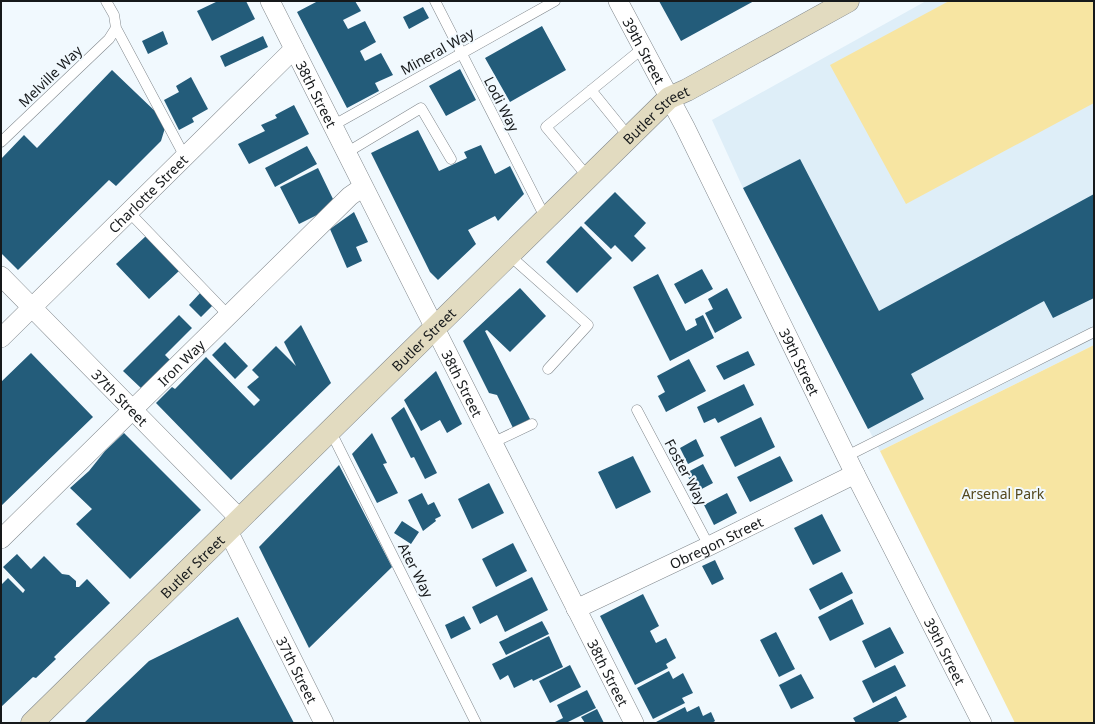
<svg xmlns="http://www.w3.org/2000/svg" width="1095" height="724" font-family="'Noto Sans',sans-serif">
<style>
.built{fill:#deeef8}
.park{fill:#f7e5a2}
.building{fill:#235c7a}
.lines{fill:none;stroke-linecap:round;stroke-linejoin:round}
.service-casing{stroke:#80878c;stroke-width:11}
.minor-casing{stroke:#80878c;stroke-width:20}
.secondary-casing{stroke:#80878c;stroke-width:23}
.service{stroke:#fff;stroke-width:10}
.minor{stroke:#fff;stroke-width:19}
.secondary{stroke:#e2dbc0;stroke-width:22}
.labels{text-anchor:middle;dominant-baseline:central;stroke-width:4;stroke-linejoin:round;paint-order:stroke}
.street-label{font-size:14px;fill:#16191b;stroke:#f1f9fe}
.park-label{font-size:14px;fill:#54481d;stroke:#f1f9fe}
</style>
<rect width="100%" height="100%" fill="#f1f9fe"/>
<!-- built -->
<path class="built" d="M926,1H1094V345L880,451L743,188L712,120Z"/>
<!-- park -->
<path class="park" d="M949,1H1094V103L906,204L830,65Z
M1094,345V723H1015L880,451Z"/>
<!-- building -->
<path class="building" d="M218,1H246L255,19L212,41L197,11Z
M318,1H355L361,11L343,20L348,29L365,21L376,42L360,51L365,61L381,53L393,75L375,83L379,91L347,108L297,12Z
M659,1H754L681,41Z
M423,7L429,18L409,29L403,17Z
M542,26L566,70L510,102L485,58Z
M163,31L168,44L148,54L142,41Z
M263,36L268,47L225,67L220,56Z
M460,69L476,100L446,116L429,86Z
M112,70L159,115L165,128L161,141L116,186L109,180L18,270L1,253V159L24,135L37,148Z
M191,77L208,109L192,118L194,122L179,130L164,100L179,92L176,86Z
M294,105L309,134L249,164L238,144L265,131L261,125L277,118L275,115Z
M418,130L439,171L467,158L464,152L481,145L495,174L510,166L524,194L498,221L495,216L468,230L476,244L438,280L430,272L371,153Z
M307,146L317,164L275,187L265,168Z
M800,159L879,311L1094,194V298L1053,318L1044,301L911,374L924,399L868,429L743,188Z
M318,168L333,199L317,215L299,224L280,187Z
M615,192L646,223L634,236L646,248L632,262L615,245L611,249L584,223Z
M354,212L368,242L356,247L362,261L347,268L330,229Z
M581,226L612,258L577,293L546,262Z
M146,236L179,271L149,299L116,264Z
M702,269L713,289L685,304L674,284Z
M658,274L686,331L697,325L695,319L703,315L714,338L670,361L633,287Z
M520,288L546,316L510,352L487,330L485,331L530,419L513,428L497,395L489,393L463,341Z
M727,288L742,318L715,333L705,313L713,309L708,299Z
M201,292L213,305L201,317L189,305Z
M179,315L192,328L165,355L171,361L142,389L123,371Z
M301,325L331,383L231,480L156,403L172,387L175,389L206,357L254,406L260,400L247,387L259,377L252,370L276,346L296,366L284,342Z
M225,342L248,366L235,379L212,355Z
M748,351L755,365L724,380L716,366Z
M31,353L93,417L1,506V382Z
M689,359L706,391L666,412L658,396L665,392L657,376Z
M436,371L462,424L447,433L440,420L421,431L404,400Z
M744,384L754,405L718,423L715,418L704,423L697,407Z
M404,407L437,473L425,479L414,457L411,458L391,418Z
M761,417L775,447L735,467L720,437Z
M124,433L201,510L130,579L76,524L92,509L70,488L89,471L105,451Z
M372,433L387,463L383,464L398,493L377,503L352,454Z
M696,439L704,456L688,464L680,448Z
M633,456L651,492L616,509L598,472Z
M780,456L793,481L750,502L737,477Z
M703,464L713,483L696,492L686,473Z
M339,465L392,567L309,648L259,547Z
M489,483L504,513L472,529L458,499Z
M422,493L428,505L434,502L441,516L435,519L436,521L423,531L408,500Z
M727,493L737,513L714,525L704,505Z
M822,514L841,551L813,565L794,528Z
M402,521L419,532L411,544L394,533Z
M513,543L527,571L496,587L482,559Z
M17,554L31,569L44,556L62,574L69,575L76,581V587H79L87,579L110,603L54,657L56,659L36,678L33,677L1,707V585L8,578L23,593L25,590L3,567Z
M715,560L724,579L712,585L702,566Z
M842,572L853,593L820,610L809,589Z
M532,577L548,610L505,632L497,615L480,624L472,607Z
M643,594L659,626L650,631L656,643L666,638L676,658L666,664L668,668L635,685L600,616Z
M852,599L864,624L830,641L818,617Z
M464,616L471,629L451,639L445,625Z
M238,617L294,723H84L149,661Z
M542,621L549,634L506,655L499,642Z
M890,627L904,653L875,668L862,641Z
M776,632L795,669L779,677L760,640Z
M549,636L563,667L533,681L532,679L514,688L508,675L500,680L492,664Z
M570,665L581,687L550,703L539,681Z
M895,665L906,686L873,703L862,681Z
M669,671L673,679L683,673L693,693L682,698L685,703L653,719L637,688Z
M801,674L814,698L791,709L779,685Z
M587,690L596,708L566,723H556L555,722L563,718L557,705Z
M896,696L907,717L896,723H856L853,718Z
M699,706L703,716L711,712L715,721L712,723H656V722L685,707L687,712Z
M597,709L604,723H585L581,717Z"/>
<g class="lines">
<!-- service casing -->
<g class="service-casing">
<path id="service" d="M106,1L114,15L116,28L185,157
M435,1L546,219
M591,90L629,137
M332,126L555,1
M1,142L109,39L116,28
M346,153L421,108L451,159
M588,177L546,127L643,48
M129,212L229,316
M509,255L588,325L548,369
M637,410L709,546
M330,430L476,723
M492,443L532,424
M847,456L1094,332"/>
</g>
<!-- minor casing -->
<g class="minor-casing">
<g id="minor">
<path id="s1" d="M270,1L634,723"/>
<path id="s2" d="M618,1L685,127L855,474L982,723"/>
<path id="s3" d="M1,276L240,519"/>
<path id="s4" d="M1,338L294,49"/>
<path id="s5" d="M228,531L324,723"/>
<path id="s6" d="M1,539L350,196L363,187"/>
<path id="s7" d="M576,609L709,546L855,474"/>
</g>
</g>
<!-- secondary casing -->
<g class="secondary-casing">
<g id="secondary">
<path id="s8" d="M32,723L669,98L687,90L848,1"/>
</g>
</g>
<!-- service -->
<use href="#service" class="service"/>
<!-- minor -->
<use href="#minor" class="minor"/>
<!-- secondary -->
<use href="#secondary" class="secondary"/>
</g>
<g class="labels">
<!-- street labels -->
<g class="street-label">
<text transform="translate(437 51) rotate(-29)">Mineral Way</text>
<text stroke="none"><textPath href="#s2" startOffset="56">39th Street</textPath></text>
<text transform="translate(50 76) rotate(-44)">Melville Way</text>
<text stroke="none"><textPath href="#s1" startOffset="104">38th Street</textPath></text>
<text transform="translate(502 104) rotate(63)">Lodi Way</text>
<text stroke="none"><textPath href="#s8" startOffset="872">Butler Street</textPath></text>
<text stroke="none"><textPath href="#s4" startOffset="206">Charlotte Street</textPath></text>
<text stroke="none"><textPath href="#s8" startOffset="548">Butler Street</textPath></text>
<text stroke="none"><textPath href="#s2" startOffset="404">39th Street</textPath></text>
<text stroke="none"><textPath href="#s6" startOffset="252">Iron Way</textPath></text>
<text stroke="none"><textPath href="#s1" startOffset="428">38th Street</textPath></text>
<text stroke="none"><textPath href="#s3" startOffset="170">37th Street</textPath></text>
<text transform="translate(686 472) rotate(62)">Foster Way</text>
<text stroke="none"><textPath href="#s7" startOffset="155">Obregon Street</textPath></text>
<text stroke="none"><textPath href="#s8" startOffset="224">Butler Street</textPath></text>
<text transform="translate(416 570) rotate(63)">Ater Way</text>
<text stroke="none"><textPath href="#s2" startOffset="728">39th Street</textPath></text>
<text stroke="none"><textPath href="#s5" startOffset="155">37th Street</textPath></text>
<text stroke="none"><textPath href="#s1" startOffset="752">38th Street</textPath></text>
</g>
<!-- park labels -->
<g class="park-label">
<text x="1003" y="493">Arsenal Park</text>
</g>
</g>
<!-- border -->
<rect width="1095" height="724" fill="none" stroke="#16191b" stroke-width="4"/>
</svg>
